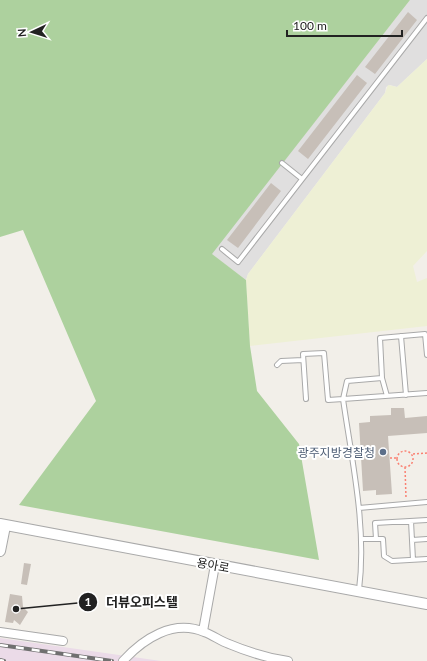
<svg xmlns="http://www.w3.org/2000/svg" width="427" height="661" font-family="Lato,'Noto Sans KR',sans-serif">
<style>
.residential{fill:#e0dfdf}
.industrial{fill:#ebdbe8}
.farmland{fill:#eef0d5}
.forest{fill:#add19e}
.building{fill:#c7bfb8}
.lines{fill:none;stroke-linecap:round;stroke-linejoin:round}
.service-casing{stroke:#a9a9a9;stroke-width:6}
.minor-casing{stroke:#a9a9a9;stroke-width:10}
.tertiary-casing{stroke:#a9a9a9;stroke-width:12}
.path{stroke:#fa8072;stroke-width:1.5;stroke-dasharray:2 2;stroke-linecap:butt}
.service{stroke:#fff;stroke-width:4}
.minor{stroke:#fff;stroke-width:8}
.tertiary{stroke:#fff;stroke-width:10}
.rail-casing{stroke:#707070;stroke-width:4}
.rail{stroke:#fff;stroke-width:2.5;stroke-dasharray:8;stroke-linecap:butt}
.service-dot{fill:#5c6f8a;stroke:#fff;stroke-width:1.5}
.labels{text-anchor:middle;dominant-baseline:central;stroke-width:4;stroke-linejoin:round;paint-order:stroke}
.service-label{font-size:12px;fill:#4e5e75;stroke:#fff;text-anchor:end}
.street-label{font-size:12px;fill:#222;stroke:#fff}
.leader{fill:none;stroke:#222;stroke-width:1.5}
.callout-dot{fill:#222;stroke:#fff;stroke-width:1.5}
.mark-label{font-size:12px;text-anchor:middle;font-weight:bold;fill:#fff}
.callout-label{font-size:13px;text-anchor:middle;font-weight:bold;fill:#222;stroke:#fff;stroke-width:4;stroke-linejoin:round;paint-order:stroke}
</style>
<rect width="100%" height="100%" fill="#f2efe9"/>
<!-- residential -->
<path class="residential" d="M410,0H427V59L397,87L390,85L386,87L385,93L248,274L246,280L211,254Z"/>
<!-- industrial -->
<path class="industrial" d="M0,638L161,661H0Z"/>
<!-- farmland -->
<path class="farmland" d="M427,59V251L413,266L417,282L427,278V326L250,346L246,280L248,274L385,93L388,85L397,87Z"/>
<!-- forest -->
<path class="forest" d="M0,0H410L212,254L246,280L250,346L257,391L299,444L319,560L19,505L96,401L23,230L0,237Z"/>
<!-- building -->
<path class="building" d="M408,12L417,20L375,74L365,67Z
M357,75L367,83L308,159L298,151Z
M271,183L281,191L238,248L227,240Z
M391,408H404L405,418L427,416V433L388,436L392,494L376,495V490L363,491L359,423L370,422V416L391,415Z
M24,563L31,564L27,585L21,584Z
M10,594L22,596L23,607L28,612L20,625L14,620L13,623L5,622Z"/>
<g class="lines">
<!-- service casing -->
<g class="service-casing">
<path id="service" d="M282,163L302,179
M222,249L238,262L427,18
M401,336L406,395
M277,365L281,361L303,360
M387,396L382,378L380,338L425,334L427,355
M306,399L303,354L324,353L328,400L343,399L347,381L382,378
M359,508L427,502
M411,521L413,560
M361,539H383L384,556L392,561L427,559
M376,539L375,523L427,520
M412,540L427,539
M359,590C367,527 352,462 343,399L427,393"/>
</g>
<!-- minor casing -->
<g class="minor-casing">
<path id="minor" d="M203,631L215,565
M0,632L63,641
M123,661C143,639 173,619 204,632C213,635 220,641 229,644C248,652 268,658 288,661"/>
</g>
<!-- tertiary casing -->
<g class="tertiary-casing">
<path id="tertiary" d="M0,524L427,604
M0,551L5,526"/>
</g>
<!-- path -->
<path class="path" d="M397 459a8 8 0 1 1 16 0a8 8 0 1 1-16 0Z
M413,454L427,453
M390,458H397
M405,467L406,498"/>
<!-- service -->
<use href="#service" class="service"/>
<!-- minor -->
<use href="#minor" class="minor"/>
<!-- tertiary -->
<use href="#tertiary" class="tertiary"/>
<!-- rail casing -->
<g class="rail-casing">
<path id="rail" d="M0,645L112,661
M0,660L4,661"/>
</g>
<!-- rail -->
<use href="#rail" class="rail"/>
</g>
<!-- markers -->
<circle class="service-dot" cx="383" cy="452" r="4"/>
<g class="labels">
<!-- service labels -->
<g class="service-label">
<text x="375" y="452">광주지방경찰청</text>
</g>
<!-- street labels -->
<g class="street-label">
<text transform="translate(213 565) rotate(10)">용아로</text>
</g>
</g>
<!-- callouts -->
<path class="leader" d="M16 609L88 602"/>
<g class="callout-dot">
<circle cx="16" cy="609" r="4"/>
<circle cx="88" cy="602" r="10"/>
</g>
<g class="mark-label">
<text x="88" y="606">1</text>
</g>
<g class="callout-label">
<text x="142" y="607">더뷰오피스텔</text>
</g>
<!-- north arrow -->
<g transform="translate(32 32) rotate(266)" stroke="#ffffff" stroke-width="3" paint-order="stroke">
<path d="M0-3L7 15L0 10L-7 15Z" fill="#222222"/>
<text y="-6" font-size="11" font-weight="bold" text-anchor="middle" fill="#222222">N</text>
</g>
<!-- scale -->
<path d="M287 30v6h115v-6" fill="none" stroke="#222222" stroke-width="2"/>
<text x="293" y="30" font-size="12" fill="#222222" stroke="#ffffff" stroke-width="3" paint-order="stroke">100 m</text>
</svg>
